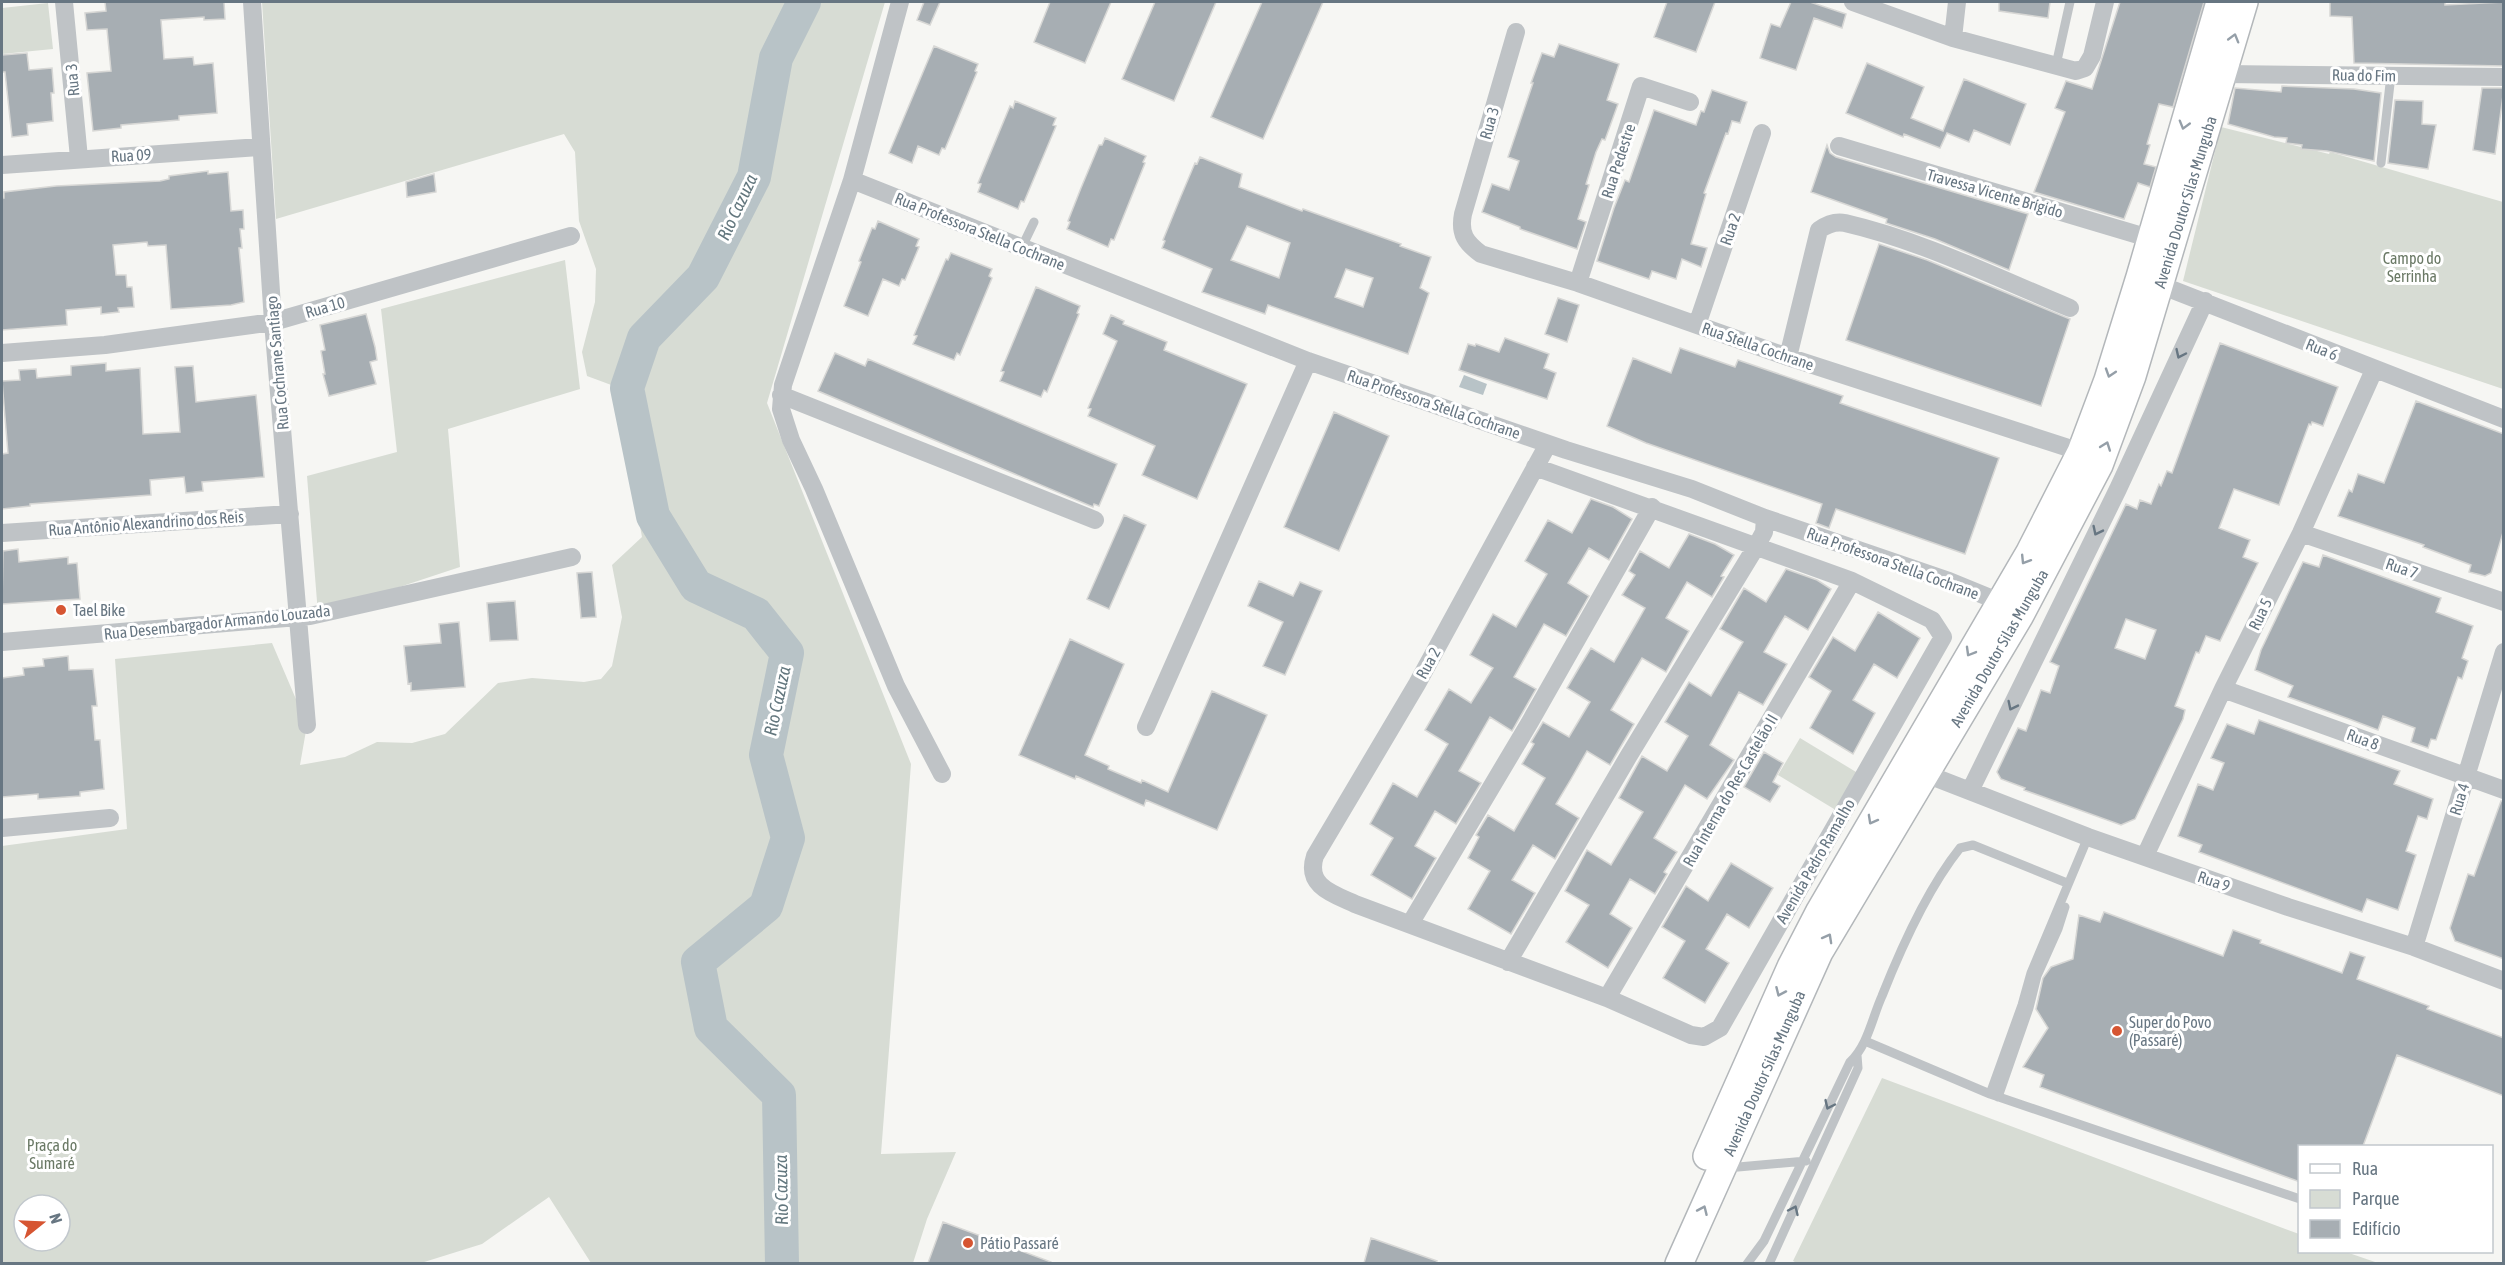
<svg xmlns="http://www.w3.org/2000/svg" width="2505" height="1265" font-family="'Asap Condensed',sans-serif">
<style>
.green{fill:#d7dcd4;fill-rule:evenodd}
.water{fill:#b8c3c7}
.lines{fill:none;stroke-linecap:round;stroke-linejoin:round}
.river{stroke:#b8c3c7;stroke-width:34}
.building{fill:#a7aeb3;stroke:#d7d7d5;stroke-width:1.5;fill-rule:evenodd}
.primary-casing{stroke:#b3b7ba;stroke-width:30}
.lane{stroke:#bfc3c6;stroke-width:9}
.street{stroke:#bfc3c6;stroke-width:18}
.primary{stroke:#fff;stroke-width:27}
.oneway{stroke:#959fa8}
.oneway2{stroke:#677682}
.poi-dot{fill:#d65532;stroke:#fff;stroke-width:2}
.labels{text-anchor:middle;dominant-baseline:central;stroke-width:6;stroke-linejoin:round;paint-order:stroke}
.street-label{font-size:16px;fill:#677682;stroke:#fff}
.park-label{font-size:16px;fill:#6a7965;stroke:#fff}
.poi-label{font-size:16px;fill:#677682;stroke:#fff;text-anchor:start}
.water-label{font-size:18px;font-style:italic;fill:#63777e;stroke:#fff}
</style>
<rect width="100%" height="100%" fill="#f6f6f3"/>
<!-- green -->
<path class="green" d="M262,2H885L767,403L911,764L881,1154L956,1152L927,1219L913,1263H591L549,1197L482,1244L421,1263H2V846L127,829L115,659L272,643L307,725L300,765L345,757L377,742L412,743L445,734L498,683L532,678L584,682L601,679L612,666L622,617L612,565L642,537L614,386L587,376L582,352L595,302L596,269L579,221L575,152L564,134L276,219ZM24,1205H60V1241H24Z
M48,3L53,49L2,54V8Z
M2221,127L2329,154L2330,152L2503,202V389L2183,281Z
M565,260L580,389L448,429L460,567L318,614L307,476L397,452L381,309Z
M1800,738L1861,775L1839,812L1778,775Z
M1882,1078L2299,1234L2300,1252H2346L2378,1263L1799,1264L1793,1261Z"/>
<!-- water -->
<path class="water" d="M1464,375L1487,384L1483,395L1459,387Z"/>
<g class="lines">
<!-- river -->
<path class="river" d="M782,1264L779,1095L711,1028L698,962L766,906L788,838L766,755L787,653L756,614L696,586L653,516L627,388L644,338L703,277L754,177L776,58L804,2"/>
</g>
<!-- building -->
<path class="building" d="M105,2H224L225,19L204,20V17L161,20L164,59L193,57L194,65L213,63L217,113L179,116V120L121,125V128L93,131L87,73L111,71L107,29L87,30L85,13L106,11Z
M924,2H940L930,25L917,20Z
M1050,2H1111L1085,63L1034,42Z
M1155,2H1216L1174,101L1122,79Z
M1262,2H1323L1263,139L1211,117Z
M1667,2H1715L1696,52L1654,37Z
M1791,2H1810L1846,14L1842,28L1814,18L1796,70L1760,58L1771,24L1780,27Z
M1999,2H2050L2048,18L1999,11Z
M2120,2H2204L2173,107L2159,104L2147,144L2150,145L2144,164L2156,167L2150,187L2138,183L2124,219L2034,192L2065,112L2055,108L2066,81L2092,89Z
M2330,2H2445V5L2504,2V66L2354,63L2352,17L2330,16Z
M1559,44L1619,64L1607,100L1618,104L1605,140L1602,139L1596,152L1586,184L1589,185L1578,219L1586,222L1577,249L1520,229V227L1482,212L1492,184L1509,190L1519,161L1508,157L1533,83H1531L1542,53L1554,57Z
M934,46L978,64L975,71L977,72L945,149L942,148L939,155L918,146L912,163L889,153Z
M27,53L29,70L52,68L54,93H51L53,121L27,124L28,135L12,137L5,72H2V55Z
M1867,63L1924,87L1911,118L1943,131L1964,79L2026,104L2010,145L1974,130L1969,142L1947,133L1940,148L1904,134L1903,137L1846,113Z
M2282,86L2354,89L2381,93L2374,161L2327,151L2301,149L2302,145L2286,143L2287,138L2274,137L2228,124L2235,88L2281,92Z
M2482,88H2504L2495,154L2473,150Z
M1712,90L1747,102L1740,123L1732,121L1728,134L1726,133L1704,193L1706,194L1691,244L1707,248L1701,267L1682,259L1676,279L1652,271L1649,279L1597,261L1614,208L1625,180L1629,182L1654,110L1696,125L1701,111L1704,112Z
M2395,100L2423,101L2422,124L2436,125L2428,169L2388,163Z
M1015,101L1056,118L1053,125L1056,126L1043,157L1024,202L1021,201L1018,209L978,192L981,184L978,183L1010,106L1013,108Z
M1105,138L1146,156L1143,162L1145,163L1114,240L1111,239L1108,247L1067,229L1070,222L1068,221L1081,188L1099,145H1102Z
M1827,145L1830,153L1836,157L2028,214L2009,270L1935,239L1886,223L1887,219L1811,192Z
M1200,157L1242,174L1239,187L1302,211L1303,209L1401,244L1400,246L1431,257L1420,288L1429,293L1408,354L1268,305L1265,314L1202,292L1212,269L1162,248L1165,241L1163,240L1181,196L1195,163L1197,164ZM1247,226L1290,243L1279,278L1231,260ZM1346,269L1373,278L1363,307L1335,297Z
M208,171V174L228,172L231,211L243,210L244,229H240L242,248H239L244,302L231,305L171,309L166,245L148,246L147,242L113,245L116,275H126L127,287H132L134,307L118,308L119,312L101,314V307L66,310L67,325L2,330V198H4V192L56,186L160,181L169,179V176Z
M434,174L436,192L407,197L406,182Z
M878,221L919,239L916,246L919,247L905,280L902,279L899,286L883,279L868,316L844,306L861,262L859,261L872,228L875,229Z
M1879,244L1927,260L2070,319L2041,406L1846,340Z
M951,253L992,269L989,276L992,278L960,355L957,353L954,360L913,344L917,336L914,335L946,259L948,260Z
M1036,287L1080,306L1077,313L1079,314L1047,392L1044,390L1041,397L1000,381L1004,372L1001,371Z
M1558,298L1579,305L1567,342L1545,334Z
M366,314L375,347L377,360L370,362L376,384L329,396L323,374H325L321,351L325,350L320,325Z
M1111,315L1124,321L1123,324L1167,342L1164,350L1247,384L1197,499L1142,475L1155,446L1088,416L1091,409L1088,408L1117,341L1103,334Z
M1505,338L1549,354L1544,368L1556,373L1547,399L1459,370L1468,344L1475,346L1476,344L1499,352Z
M2220,343L2338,387L2323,426L2312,422L2311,425L2309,424L2279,505L2234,489L2219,528L2250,540L2243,557L2258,563L2220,641L2206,636L2199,653L2196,652L2175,706L2185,710L2183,719L2135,819L2121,825L2024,790L2025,788L2001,779L1997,772L2018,728L2026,731L2041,690L2050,693L2059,666L2050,662L2126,504L2137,509L2140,500L2151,504L2159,484L2161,486L2167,471L2172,473ZM2126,619L2156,630L2145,659L2115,648Z
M1680,348L1735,367L1738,360L1843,396L1840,403L1999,458L1965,554L1836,509L1829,528L1816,523L1822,504L1646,443L1607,426L1633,358L1671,373Z
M835,353L865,366L868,359L1117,464L1099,506L1094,504L1093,507L818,391Z
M106,363V371L140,368L143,434L180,432L175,367L193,366L196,402L256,395L264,477L202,482L203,491L186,493L184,477L150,480L151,495L30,504V506L2,509V454L8,453L2,381L20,380L19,370L36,369L37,378L71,375V366Z
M2416,401L2504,434V529L2491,573L2485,576L2469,572L2471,565L2423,547L2424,545L2338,516L2349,490L2352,492L2358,474L2384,483Z
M1334,412L1389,436L1339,551L1284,527Z
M1591,499L1613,507L1632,519L1609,560L1589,548L1568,583L1589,596L1566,636L1544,624L1514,677L1536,689L1512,731L1490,717L1459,771L1481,783L1456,824L1435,811L1415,846L1436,858L1412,899L1371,875L1393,838L1370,824L1393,783L1417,797L1448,744L1425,730L1449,689L1471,703L1493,668L1470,655L1493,614L1516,627L1547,574L1525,561L1548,520L1572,533Z
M1124,515L1146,525L1109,609L1087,599Z
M1689,534L1715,544L1734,555L1721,576L1724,577L1712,597L1687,582L1666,618L1689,631L1666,672L1642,658L1611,710L1634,724L1610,765L1587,751L1571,779L1556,804L1579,818L1555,859L1533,845L1512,880L1535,893L1511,934L1468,909L1490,871L1468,858L1479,837L1476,835L1488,815L1514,831L1545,778L1522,764L1534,744L1531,742L1543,722L1569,737L1590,702L1567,688L1580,666L1591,648L1614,662L1636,624L1645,608L1622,595L1635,575L1629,571L1640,551L1669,568Z
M18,549L19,562L68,557V564L77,563L80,599L2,604L3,551Z
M2323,555L2441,598L2436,612L2473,626L2462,658L2468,661L2462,679L2458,677L2436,740L2431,739L2428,748L2411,742L2415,728L2383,716L2378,730L2349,719L2288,697L2293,686L2255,670L2261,650L2303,562L2319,567Z
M1786,569L1817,580L1831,589L1808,630L1785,616L1776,631L1764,652L1787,664L1763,705L1739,692L1710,745L1734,760L1707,799L1685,785L1654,838L1677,852L1664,872L1667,874L1655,894L1630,879L1610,914L1632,928L1608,968L1566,942L1589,905L1565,891L1587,850L1611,865L1643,812L1619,798L1642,756L1667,771L1688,736L1665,722L1689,682L1711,696L1743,642L1720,629L1744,588L1766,602Z
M592,572L596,617L581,618L577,573Z
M1259,581L1293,596L1300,582L1322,591L1285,675L1263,666L1283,622L1248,606Z
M515,601L518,640L490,641L487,603Z
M1878,612L1920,638L1897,678L1874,664L1853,700L1875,713L1853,754L1810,728L1831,691L1809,677L1833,637L1855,651Z
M459,622L465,687L411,691V683L408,684L404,646L441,643L439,624Z
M1070,639L1124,664L1085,755L1109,766L1108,769L1141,783L1142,780L1168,792L1212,691L1267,715L1217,830L1146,800L1144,806L1076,776L1075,779L1019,755Z
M68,656L69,670L93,669L97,706H92L95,740H100L104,789L80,792V796L38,799V794L2,797V678L24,675L23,668L44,666L43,659Z
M2259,720L2400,771L2394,784L2433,799L2427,819L2418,816L2406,851L2416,855L2398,910L2367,899L2362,912L2199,852L2202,845L2178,836L2198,784L2213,790L2224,763L2211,758L2227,724L2254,734Z
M1764,752L1783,763L1773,782L1780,786L1770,802L1744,787Z
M2501,801H2504V959L2455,941L2450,928L2468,874L2474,876Z
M1731,863L1773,888L1749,928L1727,914L1706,949L1729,963L1705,1003L1663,978L1685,941L1662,927L1686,886L1708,901Z
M2104,912L2223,956L2233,930L2261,940L2260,943L2342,973L2350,952L2365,957L2357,979L2429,1006L2427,1009L2504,1038V1096L2397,1055L2363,1146H2300V1182L2040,1087L2044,1075L2023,1067L2048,1028L2036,1009L2043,978L2051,967L2073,959L2079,915L2100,922Z
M943,1222L1051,1262V1263H928Z
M1371,1238L1437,1261L1436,1263H1364Z"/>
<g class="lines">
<!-- primary casing -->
<g class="primary-casing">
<path id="primary" d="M1707,1156L1791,967L1820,911L2030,552L2081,452L2108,380L2140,277L2220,2
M1679,1264L1819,952L2020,615L2099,465L2132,376L2244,2"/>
</g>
<!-- lane -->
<path class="lane" d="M2056,65L2070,2
M2381,163L2391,75
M1021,249L1034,222
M1865,1041L1990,1094L2300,1199
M1990,1094L2022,1005L2031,973L2088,837
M1998,1097L2029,1008L2037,976L2058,929L2065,907
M1727,1168L1806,1161
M1747,1264L1764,1241L1850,1062C1868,1045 1872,1018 1882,996C1901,948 1928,888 1960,848L1973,845L2067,883
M1769,1264L1858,1068L1857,1055"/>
<!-- street -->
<path class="street" d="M64,2L79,158
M252,2L273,322L307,725
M900,2L852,180L783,385L781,409L791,440L814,489L896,686L942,774
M1853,2L1953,38L2076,71L2085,68L2092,56L2105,2
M1516,32L1463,214C1459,234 1466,243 1481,254L1578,283L1788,357L2081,452
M1953,38L1957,2
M2224,74L2504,77
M1839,146L2152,239
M2,165L261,147
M852,180L1308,361L1566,450L1692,489L1765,518L1949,581L2010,606
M2150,281L2504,419
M1578,283L1641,86L1690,102
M1697,325L1762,133
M2,353L105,345L273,322L571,236
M1788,357L1819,230C1826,225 1835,221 1845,223C1923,241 1997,278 2070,308
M781,395L1095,520
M1535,467L1852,581L1932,620L1943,637L1720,1028L1704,1037L1691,1035L1607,998L1355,904C1333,894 1305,886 1315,856L1417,684L1548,444
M2,533L290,514
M2301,533L2504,602
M2,642L310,616L572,557
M2223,689L2504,790
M1146,727L1308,361
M1926,774L2088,837L2288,907L2414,947L2504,981
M1970,791L2118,489L2205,301
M2,828L110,818
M2145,856L2223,689L2301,533L2374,370
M1410,924L1530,722L1652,507
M2414,947L2504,652
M1508,962L1628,757L1757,545L1764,532L1765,518
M1607,998L1852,581"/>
<!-- primary -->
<use href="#primary" class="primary"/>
</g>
<!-- one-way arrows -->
<defs><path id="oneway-chevron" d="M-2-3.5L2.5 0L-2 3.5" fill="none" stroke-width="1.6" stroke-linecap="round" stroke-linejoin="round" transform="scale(1.5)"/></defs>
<g class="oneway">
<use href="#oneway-chevron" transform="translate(2234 38) rotate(-74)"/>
<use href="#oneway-chevron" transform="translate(2184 125) rotate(106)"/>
<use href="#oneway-chevron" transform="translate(2110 373) rotate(108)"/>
<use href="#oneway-chevron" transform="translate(2106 446) rotate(-70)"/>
<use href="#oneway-chevron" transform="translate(2025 560) rotate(122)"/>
<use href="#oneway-chevron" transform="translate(1970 652) rotate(120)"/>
<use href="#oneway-chevron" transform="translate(1872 820) rotate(119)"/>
<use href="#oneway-chevron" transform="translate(1828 938) rotate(-61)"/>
<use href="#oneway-chevron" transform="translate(1780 992) rotate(114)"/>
<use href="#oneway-chevron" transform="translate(1703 1210) rotate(-66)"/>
</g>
<g class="oneway2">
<use href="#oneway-chevron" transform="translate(2180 354) rotate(115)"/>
<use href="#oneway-chevron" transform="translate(2097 531) rotate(116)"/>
<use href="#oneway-chevron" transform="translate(2012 706) rotate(116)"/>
<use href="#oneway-chevron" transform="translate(1829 1105) rotate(115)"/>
<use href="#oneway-chevron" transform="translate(1794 1210) rotate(-65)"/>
</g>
<!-- markers -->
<g class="poi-dot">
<circle cx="61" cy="610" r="6"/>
<circle cx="2117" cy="1031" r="6"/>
<circle cx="968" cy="1243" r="6"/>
</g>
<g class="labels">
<!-- street labels -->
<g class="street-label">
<text transform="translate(2364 75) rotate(1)">Rua do Fim</text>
<text transform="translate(72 80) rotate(-95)">Rua 3</text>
<text transform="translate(1489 123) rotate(-74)">Rua 3</text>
<text transform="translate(131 155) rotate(-3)">Rua 09</text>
<text transform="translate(1618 161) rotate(-72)">Rua Pedestre</text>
<text transform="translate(1995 193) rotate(16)">Travessa Vicente Brígido</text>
<text transform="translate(2185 202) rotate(-73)">Avenida Doutor Silas Munguba</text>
<text transform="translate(1730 229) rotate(-71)">Rua 2</text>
<text transform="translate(980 231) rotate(22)">Rua Professora Stella Cochrane</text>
<text transform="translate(325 307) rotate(-16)">Rua 10</text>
<text transform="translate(1758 346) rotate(19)">Rua Stella Cochrane</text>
<text transform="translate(2322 349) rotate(22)">Rua 6</text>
<text transform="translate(277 363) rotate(-95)">Rua Cochrane Santiago</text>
<text transform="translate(1434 404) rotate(19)">Rua Professora Stella Cochrane</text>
<text transform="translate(146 523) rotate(-4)">Rua Antônio Alexandrino dos Reis</text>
<text transform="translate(1893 563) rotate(20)">Rua Professora Stella Cochrane</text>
<text transform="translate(2402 568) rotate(19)">Rua 7</text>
<text transform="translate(2260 614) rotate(-64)">Rua 5</text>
<text transform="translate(217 622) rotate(-6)">Rua Desembargador Armando Louzada</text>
<text transform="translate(1999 648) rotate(-60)">Avenida Doutor Silas Munguba</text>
<text transform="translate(1428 663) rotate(-61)">Rua 2</text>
<text transform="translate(2363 739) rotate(20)">Rua 8</text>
<text transform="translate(1730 790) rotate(-60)">Rua Interna do Res Castelão II</text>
<text transform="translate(2459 799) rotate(-73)">Rua 4</text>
<text transform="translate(1815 861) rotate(-60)">Avenida Pedro Ramalho</text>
<text transform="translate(2214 881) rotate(19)">Rua 9</text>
<text transform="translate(1764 1073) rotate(-66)">Avenida Doutor Silas Munguba</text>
</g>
<!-- park labels -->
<g class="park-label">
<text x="2412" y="258">Campo do<tspan x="2412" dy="18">Serrinha</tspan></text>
<text x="52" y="1145">Praça do<tspan x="52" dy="18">Sumaré</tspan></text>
</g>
<!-- poi labels -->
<g class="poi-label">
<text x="73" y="610">Tael Bike</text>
<text x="2129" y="1022">Super do Povo<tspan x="2129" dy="18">(Passaré)</tspan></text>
<text x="980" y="1243">Pátio Passaré</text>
</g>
<!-- water labels -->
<g class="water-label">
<text transform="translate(737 207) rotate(-65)">Rio Cazuza</text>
<text transform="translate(777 701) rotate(-78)">Rio Cazuza</text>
<text transform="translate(781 1190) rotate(-91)">Rio Cazuza</text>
</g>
</g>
<!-- border -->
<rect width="2505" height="1265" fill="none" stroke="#677682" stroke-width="6"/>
<!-- legend -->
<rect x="2298" y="1145" width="195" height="108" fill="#ffffff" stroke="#c2c8cd" stroke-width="1.5"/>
<rect x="2310" y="1164" width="30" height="9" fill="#ffffff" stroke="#c2c8cd" stroke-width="1.5"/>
<text x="2352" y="1175" font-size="18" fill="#677682">Rua</text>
<rect x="2310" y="1190" width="30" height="18" fill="#d7dcd4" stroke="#c2c8cd" stroke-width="1.5"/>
<text x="2352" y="1205" font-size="18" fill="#677682">Parque</text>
<rect x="2310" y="1220" width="30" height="18" fill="#a7aeb3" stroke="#c2c8cd" stroke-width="1.5"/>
<text x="2352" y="1235" font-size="18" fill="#677682">Edifício</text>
<!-- north arrow -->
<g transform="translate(42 1223) rotate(72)"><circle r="28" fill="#ffffff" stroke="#c2c8cd" stroke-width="1.5"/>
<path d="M0-4.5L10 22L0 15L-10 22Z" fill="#d65532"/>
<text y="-9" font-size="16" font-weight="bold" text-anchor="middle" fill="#677682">N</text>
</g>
</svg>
